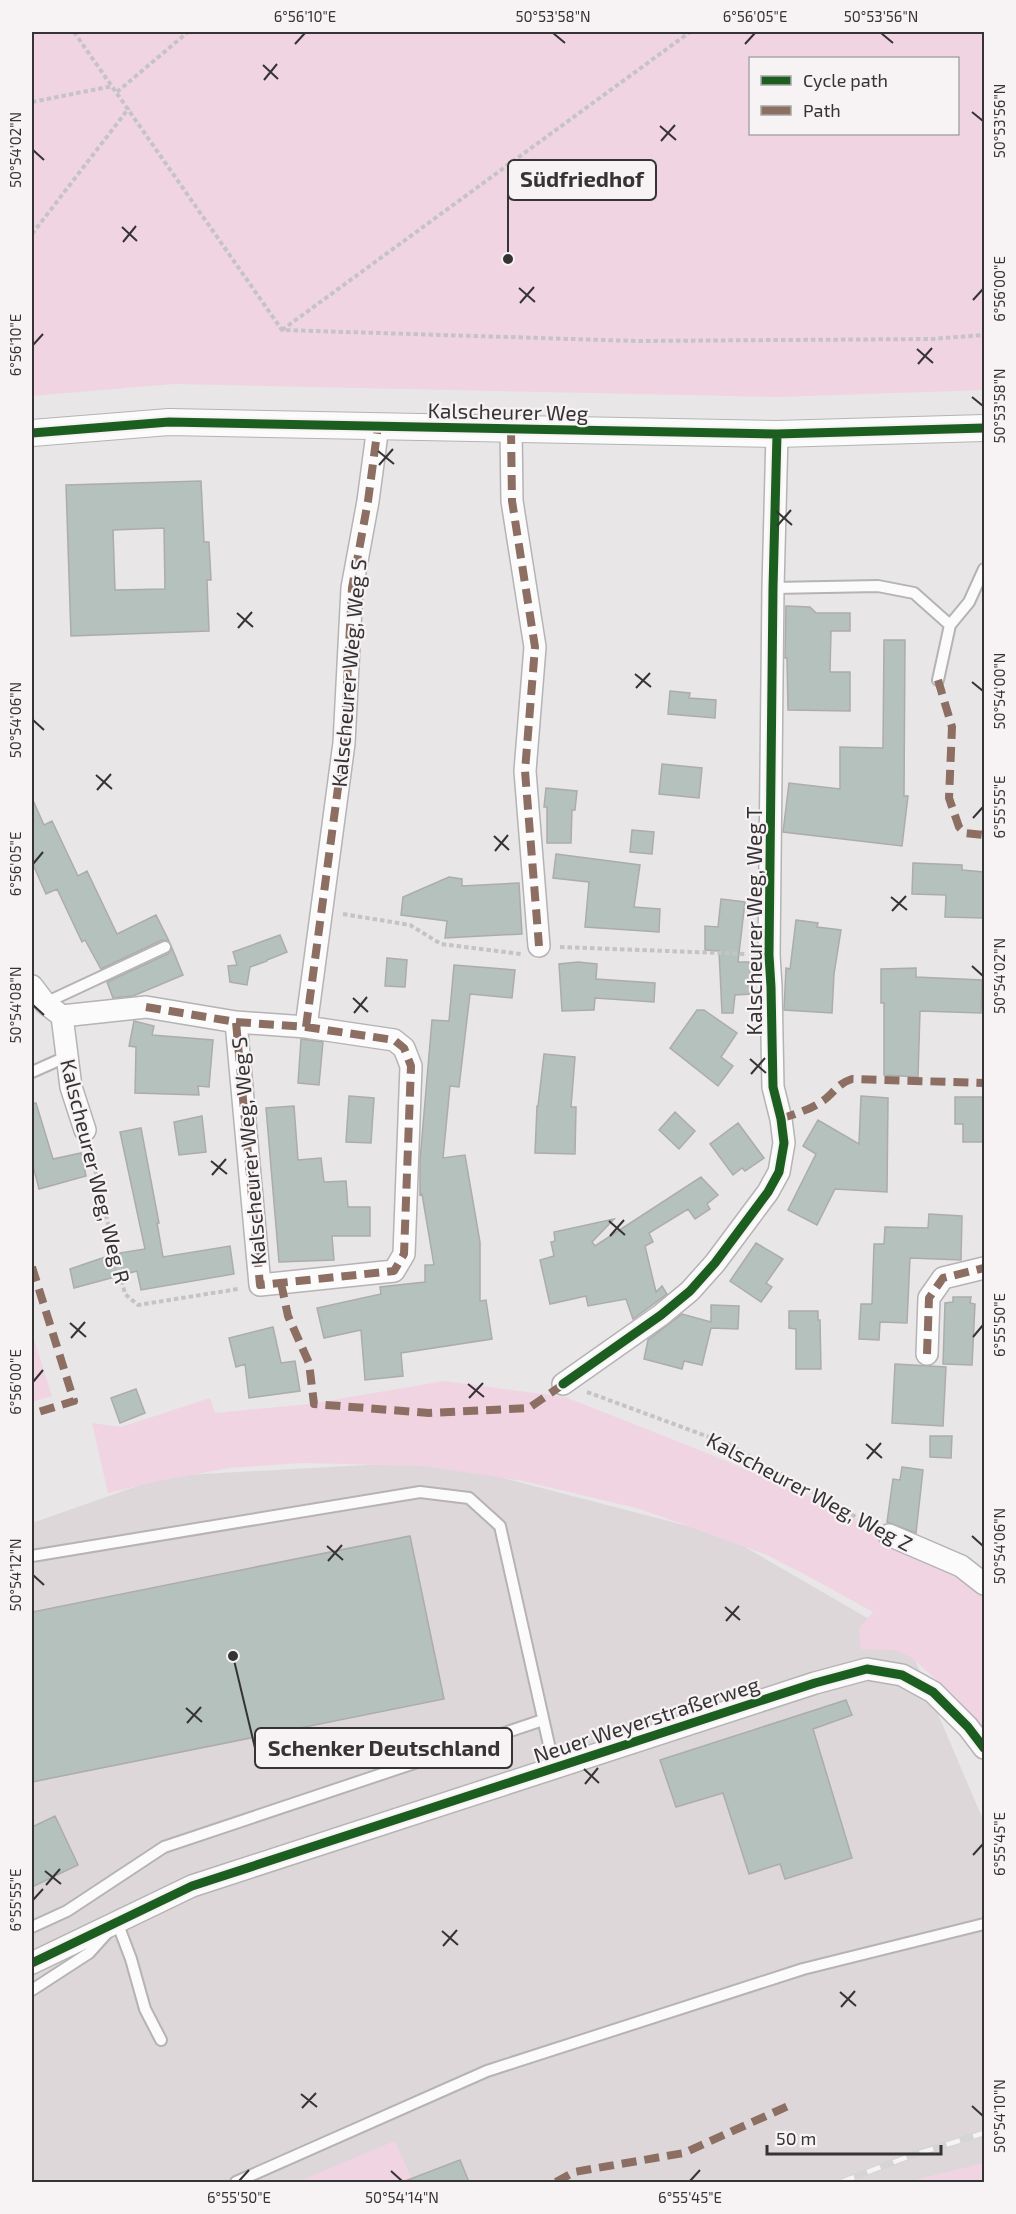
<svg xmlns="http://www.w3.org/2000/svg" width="1016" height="2214" font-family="'Exo 2',sans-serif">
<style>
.built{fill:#ded7da}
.green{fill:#f1d4e2;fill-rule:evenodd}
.building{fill:#b5c1bc;stroke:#acacac;stroke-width:1.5;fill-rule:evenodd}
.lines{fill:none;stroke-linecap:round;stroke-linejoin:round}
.service-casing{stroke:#b5b3b4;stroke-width:14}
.minor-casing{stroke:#b5b3b4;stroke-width:24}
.tertiary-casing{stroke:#b5b3b4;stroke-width:28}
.path{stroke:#c5c4c4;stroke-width:4;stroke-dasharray:4.5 3;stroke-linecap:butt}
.service{stroke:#fcfbfb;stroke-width:10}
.minor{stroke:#fcfbfb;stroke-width:21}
.tertiary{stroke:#fcfbfb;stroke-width:26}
.rail-casing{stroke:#d5d5d5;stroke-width:7}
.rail{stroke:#f7f2f4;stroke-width:4.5;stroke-dasharray:14;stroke-linecap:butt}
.quiet{stroke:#8d6e63;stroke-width:8;stroke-dasharray:15 8;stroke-linecap:butt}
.cycleway-casing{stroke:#f7f2f4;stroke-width:13}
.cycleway{stroke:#1b5e20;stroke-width:9}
.ticks{fill:none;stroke:#353334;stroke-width:2}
.labels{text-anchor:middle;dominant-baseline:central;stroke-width:4.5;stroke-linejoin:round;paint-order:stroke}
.street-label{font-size:21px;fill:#353334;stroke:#f7f2f4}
.leader{fill:none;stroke:#353334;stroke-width:2}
.callout-dot{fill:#353334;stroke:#f7f2f4;stroke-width:2}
.callout{fill:#f7f2f4;stroke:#353334;stroke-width:2}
.callout-label{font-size:22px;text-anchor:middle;font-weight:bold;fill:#353334}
.neatline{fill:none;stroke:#353334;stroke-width:2}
.ticks-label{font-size:15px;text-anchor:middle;fill:#353334}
</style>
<rect width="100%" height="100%" fill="#e8e6e7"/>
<!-- built -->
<path class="built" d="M438,1461L726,1536L907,1641L984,1822V2182H32V1523L166,1476Z"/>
<!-- green -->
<path class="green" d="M32,32H984V390L778,397L174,384L32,396ZM750,58H958V134H750Z
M32,1333L52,1396L32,1402Z
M444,1381L565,1397L707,1453L818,1500L965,1574L984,1594V1731L956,1697L912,1658L895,1650L861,1649L859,1629L873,1612L815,1580L765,1554L640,1509L523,1481L423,1466L303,1463L229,1468L158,1481L108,1493L92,1423L121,1427L210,1398L215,1413L309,1404Z
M395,2141L413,2182H297Z
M984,2163V2182H907Z"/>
<!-- building -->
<path class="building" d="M201,481L204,542H209L211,580H207L209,631L71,636L66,485ZM164,528L165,589L115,590L113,530Z
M786,606L810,607L816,613H850V631H831L830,672H850V711L788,710L787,658H785Z
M884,640H905L904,796H908L902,846L783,832L789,783L840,789V747L883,748Z
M670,691L690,693L689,698L716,700L715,718L668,714Z
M662,764L702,768L699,798L659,794Z
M546,788L577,791L575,810H572L571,843H547V807H544Z
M32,798L44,825L52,821L78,876L87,871L117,934L156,915L169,941L162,940L101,969L85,940L82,942L57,889L46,894L32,862Z
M632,830L654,832L652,854L630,852Z
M556,854L640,865L634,907L660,909L659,932L585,927L589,882L553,878Z
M913,863L962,865V870L984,872V918L945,917L946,895L912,894Z
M449,877L462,879V886L519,883L522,934L445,938L447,921L401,915L403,897Z
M721,899L745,902L738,962H749L752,994L735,995L733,1013H722L719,951L705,950V926L718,927Z
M796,920L818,923L817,927L841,930L834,974L832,1013L784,1010L786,968L790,969Z
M280,935L287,952L267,960V961L250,967L247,985L230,982L228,966L237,965L233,952Z
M172,948L183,975L133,996L113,998L107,982L168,954Z
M387,958L407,960L405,987L385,986Z
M578,962L597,964L596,979L655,983L654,1002L595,998L594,1010L562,1011L559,964Z
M454,965L515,970L512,998L470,994L459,1087L450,1086L443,1158L465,1155L480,1242V1301L486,1300L492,1339L401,1353L403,1376L365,1380L361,1330L324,1338L317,1308L381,1294L380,1287L425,1282V1265H434L422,1194L420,1195V1160L432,1020L449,1021Z
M916,968V977L982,980L981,1013L920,1011L918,1077L884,1075V1003H881V969Z
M697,1010H704L737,1033L721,1057L733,1066L718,1086L670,1048Z
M134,1021L154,1026L152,1035L213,1040L209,1087L198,1086L199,1095L135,1093L136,1047L129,1046Z
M301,1039L323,1042L319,1085L298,1083Z
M544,1054L575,1057L571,1107H576L575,1154L535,1153L537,1106H538Z
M349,1096L374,1098L371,1143L346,1142Z
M861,1096L888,1098L887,1192L835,1189L817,1225L788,1210L816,1154L803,1146L818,1120L859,1144Z
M955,1097H984V1142H963V1124H955Z
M36,1103L53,1159L81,1153L86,1176L39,1189L32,1162V1104Z
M294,1106L298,1160L321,1158L324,1182L346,1181L348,1207H370V1236H332L334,1260L279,1262L266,1108Z
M675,1112L695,1131L679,1149L659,1130Z
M202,1116L206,1152L179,1155L174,1122Z
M738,1123L764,1158L745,1171L742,1168L733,1175L710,1144Z
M141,1128L159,1223H157L163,1257L230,1246L234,1274L141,1290L137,1271L74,1288L70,1269L114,1254L145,1249L120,1132Z
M701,1177L718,1195L707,1204L710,1209L695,1219L688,1209L649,1233L653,1242L645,1246L656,1292L662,1286L667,1294L633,1319L626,1299L588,1306L586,1296L550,1304L540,1260L554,1256L551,1242L555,1241L554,1232L614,1219L592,1242L595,1246Z
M929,1214L962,1216L961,1260L910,1258L907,1323L880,1322L879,1340L859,1339L861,1304H872L874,1244H884L885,1227L928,1228Z
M756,1243L783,1259L766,1283L772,1287L761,1302L730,1281Z
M953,1297H971L970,1303L975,1304L972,1365L943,1364L945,1303L953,1302Z
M711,1305L739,1306L738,1329L711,1328L702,1365L684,1361L682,1369L644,1359L648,1340L682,1314L711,1322Z
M789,1311H818V1320H820L821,1369H796V1329L789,1328Z
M273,1327L281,1363L295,1361L300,1391L249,1398L245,1364L236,1367L229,1338Z
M895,1364L946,1367L943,1426L892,1423Z
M136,1389L145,1413L120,1423L111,1398Z
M930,1436H952L951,1458L930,1457Z
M902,1467L923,1470L916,1533L887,1522L893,1479L900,1480Z
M410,1536L444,1699L32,1782V1612Z
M846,1700L852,1715L813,1729L852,1858L785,1879L780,1864L749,1874L723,1793L676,1807L660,1760Z
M55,1816L78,1865L32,1887V1827Z
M460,2160L469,2182H405V2181Z"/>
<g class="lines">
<!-- service casing -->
<g class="service-casing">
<path id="service" d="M773,588L878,586L914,593L950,625
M938,680L950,625L969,602L984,569
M45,1003L165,947
M32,1072L59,1060L68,1058
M32,1556L420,1492L469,1498L500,1526L554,1767
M32,1927L67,1911L164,1847L543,1720
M32,1990L89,1953L117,1922L131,1959L145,2009L161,2040
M236,2182L487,2071L803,1969L984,1924"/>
</g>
<!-- minor casing -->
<g class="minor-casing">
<path id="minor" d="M511,429L512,501L535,647L525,771L539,946
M32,986L45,1003L62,1016
M62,1016L146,1007L236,1022
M62,1016L71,1087L85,1130
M236,1022L306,1027L394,1040L404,1048L411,1066L404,1254L394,1271L260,1285Z
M306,1027L344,743L352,588L368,501L378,426
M927,1354L929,1298L943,1278L984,1268
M563,1384L661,1315L690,1291L715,1263L768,1192L779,1172L784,1143L781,1119L773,1087L771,987L769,955L773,588L777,434
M889,1535L961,1566L984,1584
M32,1963L192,1886L815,1683L867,1669L902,1675L933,1692L968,1727L984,1748"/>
</g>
<!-- tertiary casing -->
<g class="tertiary-casing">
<path id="tertiary" d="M32,433L169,422L777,434L984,428"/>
</g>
<!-- path -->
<path class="path" d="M74,32L282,330L636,341L931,339L984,335
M117,92L188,32
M32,102L113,86
M32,234L129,108
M282,330L690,32
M343,914L410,925L441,944L521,954
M560,947L747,954
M90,1149L125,1294L138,1305L238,1289
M587,1392L728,1444L872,1526"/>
<!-- service -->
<use href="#service" class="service"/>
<!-- minor -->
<use href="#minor" class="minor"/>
<!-- tertiary -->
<use href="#tertiary" class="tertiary"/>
<!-- rail casing -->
<g class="rail-casing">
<path id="rail" d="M841,2182L910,2156L984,2133"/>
</g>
<!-- rail -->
<use href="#rail" class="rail"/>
<!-- quiet -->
<path class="quiet" d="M511,429L512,501L535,647L525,771L539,946
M938,680L952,727L949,798L959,827L965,833L984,835
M146,1007L236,1022
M236,1022L306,1027L394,1040L404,1048L411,1066L404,1254L394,1271L260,1285Z
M306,1027L344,743L352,588L368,501L378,426
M781,1119C794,1114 809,1110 821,1102C834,1094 836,1084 852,1079L984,1083
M32,1267L74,1401L32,1414
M281,1283L288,1316L309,1363L314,1404L429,1413L529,1408L568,1381
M927,1354L929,1298L943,1278L984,1268
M556,2182L574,2172L684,2153L788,2106"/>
<!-- cycleway casing -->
<g class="cycleway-casing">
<path id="cycleway" d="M32,433L169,422L777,434L984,428
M563,1384L661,1315L690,1291L715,1263L768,1192L779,1172L784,1143L781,1119L773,1087L771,987L769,955L773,588L777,434
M32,1963L192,1886L815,1683L867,1669L902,1675L933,1692L968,1727L984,1748"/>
</g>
<!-- cycleway -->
<use href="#cycleway" class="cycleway"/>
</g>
<!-- ticks -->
<path class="ticks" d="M553,33L565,43M881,33L893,43M295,44L305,33M745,44L755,33M263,65L278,79M264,80L277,64M972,112L983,121M660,126L676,140M661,141L675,125M33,150L44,160M122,227L137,241M123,242L136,226M519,288L535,302M973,300L983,289M520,303L534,287M33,345L43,334M917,349L933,363M918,364L932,348M972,397L983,406M378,451L394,464M379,465L393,449M776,511L792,525M777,526L791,510M237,613L253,627M238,628L252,612M635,674L651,687M972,682L983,691M636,688L650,673M33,720L44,730M96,775L112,789M97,790L111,774M973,818L983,807M494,836L509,850M495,851L508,835M33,864L43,852M891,897L907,910M892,911L906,896M972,966L983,976M353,998L368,1012M33,1005L44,1015M354,1013L367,997M750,1059L766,1073M751,1074L765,1058M211,1161L227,1174M212,1175L226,1159M609,1221L625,1235M610,1236L624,1220M70,1323L86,1337M973,1337L983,1325M71,1338L85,1322M33,1382L43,1370M468,1384L484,1397M469,1398L483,1383M866,1444L882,1458M867,1459L881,1443M972,1536L983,1546M327,1546L343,1560M328,1561L342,1545M33,1575L44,1585M725,1607L740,1620M726,1621L739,1606M186,1708L202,1722M187,1723L201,1707M584,1769L599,1783M585,1784L598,1768M973,1855L983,1844M45,1871L61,1884M46,1885L60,1869M33,1900L43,1889M442,1931L458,1945M443,1946L457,1930M840,1992L856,2006M841,2007L855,1991M301,2094L317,2107M972,2106L983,2116M302,2108L316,2093M391,2171L402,2181M239,2181L249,2170M690,2181L700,2170"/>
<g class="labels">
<!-- street labels -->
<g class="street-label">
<text transform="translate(508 411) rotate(1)">Kalscheurer Weg</text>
<text transform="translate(348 673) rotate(-85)">Kalscheurer Weg, Weg S</text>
<text transform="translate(753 921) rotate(-90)">Kalscheurer Weg, Weg T</text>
<text transform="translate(248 1151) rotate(-95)">Kalscheurer Weg, Weg S</text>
<text transform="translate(96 1171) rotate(76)">Kalscheurer Weg, Weg R</text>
<text transform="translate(810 1491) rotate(28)">Kalscheurer Weg, Weg Z</text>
<text transform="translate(646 1719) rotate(-18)">Neuer Weyerstraßerweg</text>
</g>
</g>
<!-- callouts -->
<path class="leader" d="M508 259L508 180M233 1656L255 1748"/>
<g class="callout-dot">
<circle cx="508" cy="259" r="6"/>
<circle cx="233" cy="1656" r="6"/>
</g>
<g class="callout">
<rect x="508" y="160" width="148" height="40" rx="6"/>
<rect x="255" y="1728" width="257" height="40" rx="6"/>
</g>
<g class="callout-label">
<text x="582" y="187">Südfriedhof</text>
<text x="384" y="1756">Schenker Deutschland</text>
</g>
<!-- border -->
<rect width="1016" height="2214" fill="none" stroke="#f7f2f4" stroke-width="66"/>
<!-- legend -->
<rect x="749" y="57" width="210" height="78" fill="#f7f2f4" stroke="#a9a6a7" stroke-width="1.5"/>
<rect x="761" y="76" width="30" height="9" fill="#1b5e20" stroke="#a9a6a7" stroke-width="1.5"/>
<text x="803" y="87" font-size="18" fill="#353334">Cycle path</text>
<rect x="761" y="106" width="30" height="9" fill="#8d6e63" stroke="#a9a6a7" stroke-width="1.5"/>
<text x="803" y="117" font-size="18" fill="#353334">Path</text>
<!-- scale -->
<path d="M767 2145v9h174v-9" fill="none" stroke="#353334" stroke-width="3"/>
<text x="776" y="2145" font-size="18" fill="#353334" stroke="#f7f2f4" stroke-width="4.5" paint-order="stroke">50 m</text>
<rect x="33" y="33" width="950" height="2148" class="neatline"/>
<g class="ticks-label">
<text x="305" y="22">6°56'10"E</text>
<text x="553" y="22">50°53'58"N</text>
<text x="755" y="22">6°56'05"E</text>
<text x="881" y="22">50°53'56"N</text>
<text transform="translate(1000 121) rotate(-90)" y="5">50°53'56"N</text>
<text transform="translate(16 150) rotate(-90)" y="5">50°54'02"N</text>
<text transform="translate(1000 289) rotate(-90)" y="5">6°56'00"E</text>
<text transform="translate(16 345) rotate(-90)" y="5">6°56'10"E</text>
<text transform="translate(1000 406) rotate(-90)" y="5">50°53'58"N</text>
<text transform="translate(1000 691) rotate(-90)" y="5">50°54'00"N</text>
<text transform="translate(16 720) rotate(-90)" y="5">50°54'06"N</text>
<text transform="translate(1000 807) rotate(-90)" y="5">6°55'55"E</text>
<text transform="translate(16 864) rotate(-90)" y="5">6°56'05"E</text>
<text transform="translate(1000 976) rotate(-90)" y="5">50°54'02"N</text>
<text transform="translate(16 1005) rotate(-90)" y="5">50°54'08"N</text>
<text transform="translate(1000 1325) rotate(-90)" y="5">6°55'50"E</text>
<text transform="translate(16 1382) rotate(-90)" y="5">6°56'00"E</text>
<text transform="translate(1000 1546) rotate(-90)" y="5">50°54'06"N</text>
<text transform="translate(16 1575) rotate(-90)" y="5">50°54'12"N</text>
<text transform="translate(1000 1844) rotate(-90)" y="5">6°55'45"E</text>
<text transform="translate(16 1900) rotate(-90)" y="5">6°55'55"E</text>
<text transform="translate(1000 2116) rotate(-90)" y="5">50°54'10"N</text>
<text x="239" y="2203">6°55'50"E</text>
<text x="402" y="2203">50°54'14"N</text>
<text x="690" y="2203">6°55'45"E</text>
</g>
</svg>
